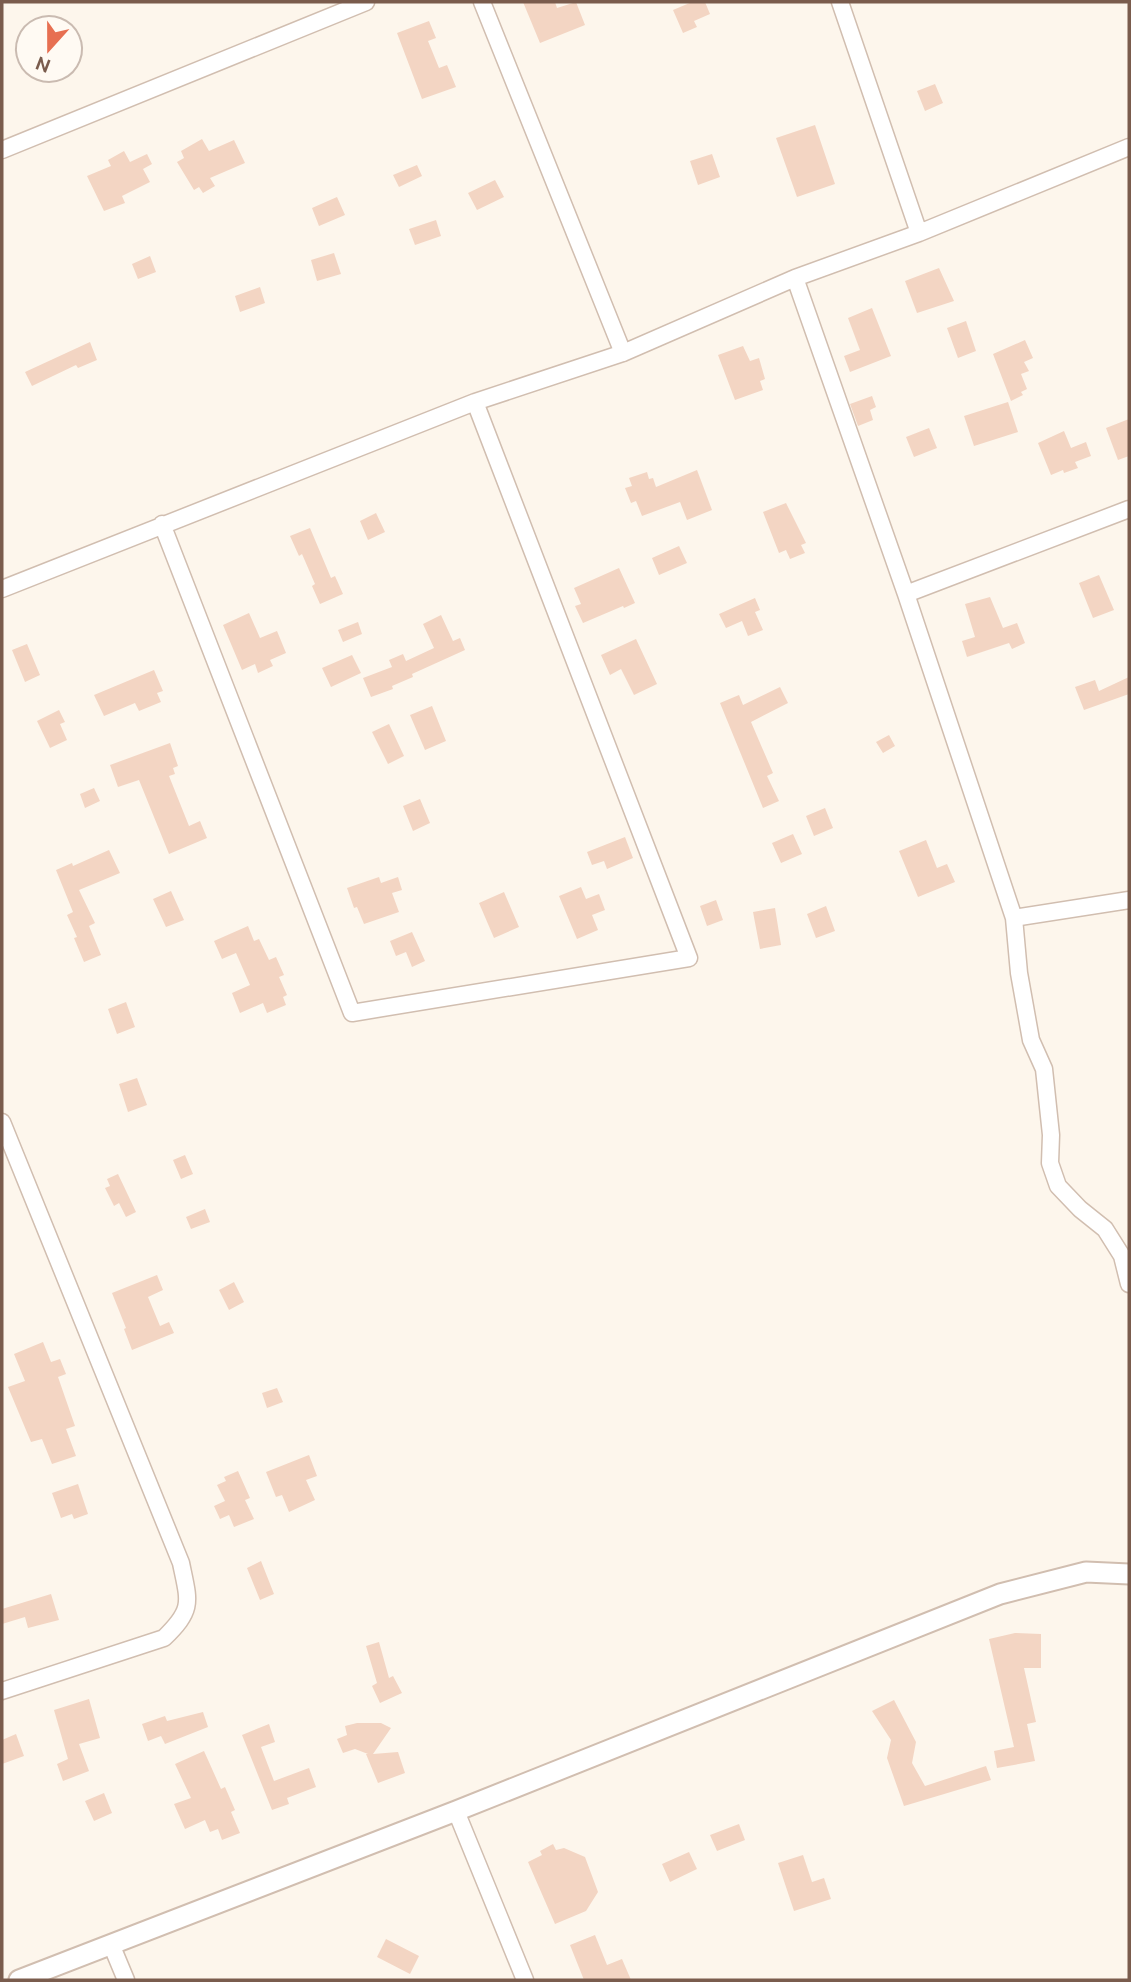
<svg xmlns="http://www.w3.org/2000/svg" width="1131" height="1982" font-family="Ubuntu,sans-serif">
<style>
.building{fill:#f3d5c3}
.lines{fill:none;stroke-linecap:round;stroke-linejoin:round}
.minor-casing{stroke:#d1beb0;stroke-width:19}
.tertiary-casing{stroke:#d1beb0;stroke-width:23}
.minor{stroke:#fff;stroke-width:16}
.tertiary{stroke:#fff;stroke-width:19}
</style>
<rect width="100%" height="100%" fill="#fdf6ec"/>
<!-- building -->
<path class="building" d="M523,2H555L557,8L576,2L585,25L540,43Z
M692,2H705L710,14L694,21L697,27L683,33L673,10Z
M429,21L436,38L428,41L439,68L447,65L456,87L422,99L397,33Z
M935,84L943,103L925,111L917,91Z
M815,125L835,184L797,197L776,138Z
M202,139L209,151L234,140L245,163L210,178L215,186L203,193L199,187L194,190L177,162L184,158L181,151Z
M124,151L130,162L147,154L152,164L143,169L150,182L122,196L125,203L104,211L87,176L111,166L108,160Z
M712,154L720,177L698,185L690,161Z
M417,165L422,176L399,187L393,175Z
M495,180L504,197L477,210L468,193Z
M337,197L345,215L319,226L312,208Z
M436,220L441,236L415,245L409,229Z
M334,253L341,274L317,281L311,260Z
M150,256L156,272L138,279L132,264Z
M939,268L954,301L917,313L905,281Z
M260,287L265,303L240,312L235,296Z
M872,308L891,356L850,372L844,356L860,350L848,318Z
M966,321L976,351L958,358L947,328Z
M1025,340L1033,358L1024,362L1029,371L1021,374L1027,389L1021,392L1023,395L1011,401L993,354Z
M90,342L97,360L78,368L76,365L32,386L25,372Z
M743,346L750,361L759,358L765,379L760,381L763,390L735,400L718,355Z
M872,396L876,407L870,410L873,420L858,426L850,404Z
M1008,402L1018,432L974,446L964,416Z
M1129,419V456L1118,460L1106,428Z
M929,428L937,448L914,457L906,437Z
M1064,431L1071,448L1086,442L1091,456L1075,462L1078,468L1064,473L1063,470L1051,475L1038,443Z
M697,470L712,510L687,520L680,502L642,516L636,501L631,503L625,488L632,486L629,478L647,472L649,479L653,478L656,487Z
M786,503L806,543L801,545L805,553L790,559L786,550L779,553L763,512Z
M376,513L385,532L368,540L360,521Z
M310,528L331,578L335,576L343,594L320,604L312,586L315,584L302,554L299,556L290,536Z
M679,546L687,563L659,575L652,558Z
M619,568L635,603L624,608L623,606L583,623L575,606L581,604L574,588Z
M1099,575L1114,610L1093,618L1079,583Z
M990,597L1003,628L1017,623L1025,643L1012,649L1009,643L967,657L962,641L975,637L965,604Z
M755,598L760,610L755,612L763,630L748,636L742,621L726,628L719,614Z
M249,613L260,638L277,631L286,653L270,660L273,666L258,673L255,664L242,670L223,625Z
M441,615L453,641L460,638L465,650L412,674L413,677L392,686L393,689L371,697L363,678L392,667L389,660L403,654L406,661L434,648L423,624Z
M358,622L362,634L343,642L338,630Z
M636,639L657,684L634,695L621,669L610,675L601,655Z
M27,644L40,675L25,682L12,650Z
M352,655L361,673L331,687L322,668Z
M154,670L163,691L157,693L161,702L139,711L135,703L104,716L94,695Z
M1129,677V694L1084,710L1075,687L1095,680L1099,691Z
M780,687L788,703L751,722L773,773L767,776L779,801L763,808L720,703L739,695L743,705Z
M432,706L446,741L425,750L410,715Z
M59,710L65,722L60,724L67,740L50,748L37,721Z
M389,724L404,756L388,764L372,732Z
M889,735L895,746L883,753L876,742Z
M170,743L178,766L173,768L175,774L169,776L189,826L200,821L207,838L169,854L139,780L118,787L110,765Z
M94,788L100,801L85,808L80,794Z
M420,799L430,823L413,831L403,806Z
M825,808L833,828L814,836L806,816Z
M793,834L802,854L781,863L772,843Z
M625,837L633,858L607,869L604,861L592,865L587,852Z
M926,840L937,868L947,864L955,882L918,897L899,851Z
M109,850L120,873L79,890L95,923L89,926L101,955L84,962L74,938L77,937L67,915L73,912L56,870L72,863L73,866Z
M379,877L381,883L398,877L402,890L392,893L399,912L364,924L357,907L354,908L347,888Z
M581,887L586,899L599,894L605,910L592,915L598,930L577,939L559,896Z
M171,891L184,920L166,927L153,899Z
M504,892L519,927L494,938L479,903Z
M716,900L723,920L707,926L700,906Z
M826,906L835,931L816,938L807,914Z
M775,908L781,945L760,949L753,912Z
M248,926L254,941L259,939L269,960L276,957L284,975L279,977L287,995L283,997L286,1005L267,1013L263,1003L240,1013L232,993L250,985L236,953L222,959L214,941Z
M412,932L425,961L412,967L406,952L396,956L390,941Z
M126,1002L135,1027L117,1034L108,1009Z
M137,1078L147,1105L128,1112L119,1084Z
M185,1155L193,1174L181,1179L173,1160Z
M118,1174L136,1212L126,1217L119,1203L114,1206L105,1188L110,1186L107,1179Z
M205,1209L210,1222L191,1229L186,1217Z
M157,1275L163,1290L148,1297L160,1326L169,1322L174,1333L132,1350L124,1329L126,1328L112,1293Z
M234,1282L244,1302L229,1310L219,1290Z
M43,1342L51,1362L60,1359L66,1374L58,1377L75,1426L66,1429L76,1456L52,1464L42,1439L31,1442L8,1387L25,1381L14,1354Z
M277,1388L283,1402L267,1408L262,1393Z
M309,1455L317,1476L306,1480L315,1500L289,1512L282,1495L276,1497L266,1472Z
M238,1471L250,1498L245,1500L254,1519L234,1527L229,1515L220,1519L214,1506L225,1501L217,1485L226,1481L224,1477Z
M78,1484L88,1514L74,1519L72,1514L61,1518L52,1493Z
M261,1561L274,1594L260,1600L247,1568Z
M51,1594L59,1620L28,1628L25,1617L2,1624V1609Z
M1015,1633L1041,1634V1668H1024L1036,1722L1027,1724L1035,1761L997,1768L994,1751L1014,1747L989,1639Z
M379,1642L389,1678L393,1676L402,1693L380,1703L372,1686L377,1683L366,1646Z
M89,1699L100,1738L79,1744L89,1771L63,1781L57,1764L68,1759L54,1710Z
M894,1700L916,1742L912,1763L925,1786L986,1766L991,1780L904,1806L887,1758L891,1740L872,1711Z
M203,1712L208,1727L165,1744L161,1736L148,1741L142,1724L165,1716L167,1721Z
M357,1723H381L391,1728L373,1754L398,1752L405,1773L378,1783L366,1754H368L355,1749L343,1753L337,1739L347,1735L345,1726Z
M269,1724L275,1742L261,1747L274,1781L309,1768L316,1787L287,1798L289,1804L272,1810L242,1735Z
M16,1734L24,1756L2,1764V1740Z
M204,1751L221,1789L225,1787L235,1810L231,1812L240,1833L222,1840L218,1829L210,1832L205,1820L185,1829L174,1804L191,1798L175,1764Z
M104,1793L112,1813L94,1821L85,1801Z
M739,1824L745,1840L717,1851L710,1835Z
M553,1844L556,1850L564,1848L585,1857L598,1892L586,1911L555,1924L528,1862L542,1855L540,1851Z
M689,1852L697,1869L670,1882L662,1864Z
M803,1855L812,1882L824,1878L831,1899L794,1911L778,1863Z
M595,1935L607,1965L622,1959L631,1980H584L570,1945Z
M386,1939L419,1956L410,1974L377,1957Z"/>
<g class="lines">
<!-- minor casing -->
<g class="minor-casing">
<path id="minor" d="M482,2L623,353
M840,2L919,233
M2,150L366,2
M795,278L906,594L1014,918L1129,900
M162,524L352,1013L689,958L475,402
M2,589L475,402L623,353L795,278L919,233L1129,147
M906,594L1129,509
M1014,918L1019,973L1031,1040L1044,1069L1051,1135L1050,1163L1058,1186L1080,1209L1105,1229L1122,1256L1129,1284
M2,1122L181,1563C189,1602 194,1609 164,1638L2,1691
M456,1811L525,1980
M111,1944L126,1980"/>
</g>
<!-- tertiary casing -->
<g class="tertiary-casing">
<path id="tertiary" d="M19,1980L456,1811L1000,1594L1086,1572L1129,1574"/>
</g>
<!-- minor -->
<use href="#minor" class="minor"/>
<!-- tertiary -->
<use href="#tertiary" class="tertiary"/>
</g>
<!-- border -->
<rect width="1131" height="1982" fill="none" stroke="#7a5c4d" stroke-width="7"/>
<!-- north arrow -->
<g transform="translate(49 49) rotate(201)"><circle r="33" fill="#fffaf3" stroke="#cabbb1" stroke-width="2"/>
<path d="M0-5L12 26L0 18L-12 26Z" fill="#e76f51"/>
<text y="-10" font-size="19" font-weight="bold" text-anchor="middle" fill="#7a5c4d">N</text>
</g>
</svg>
